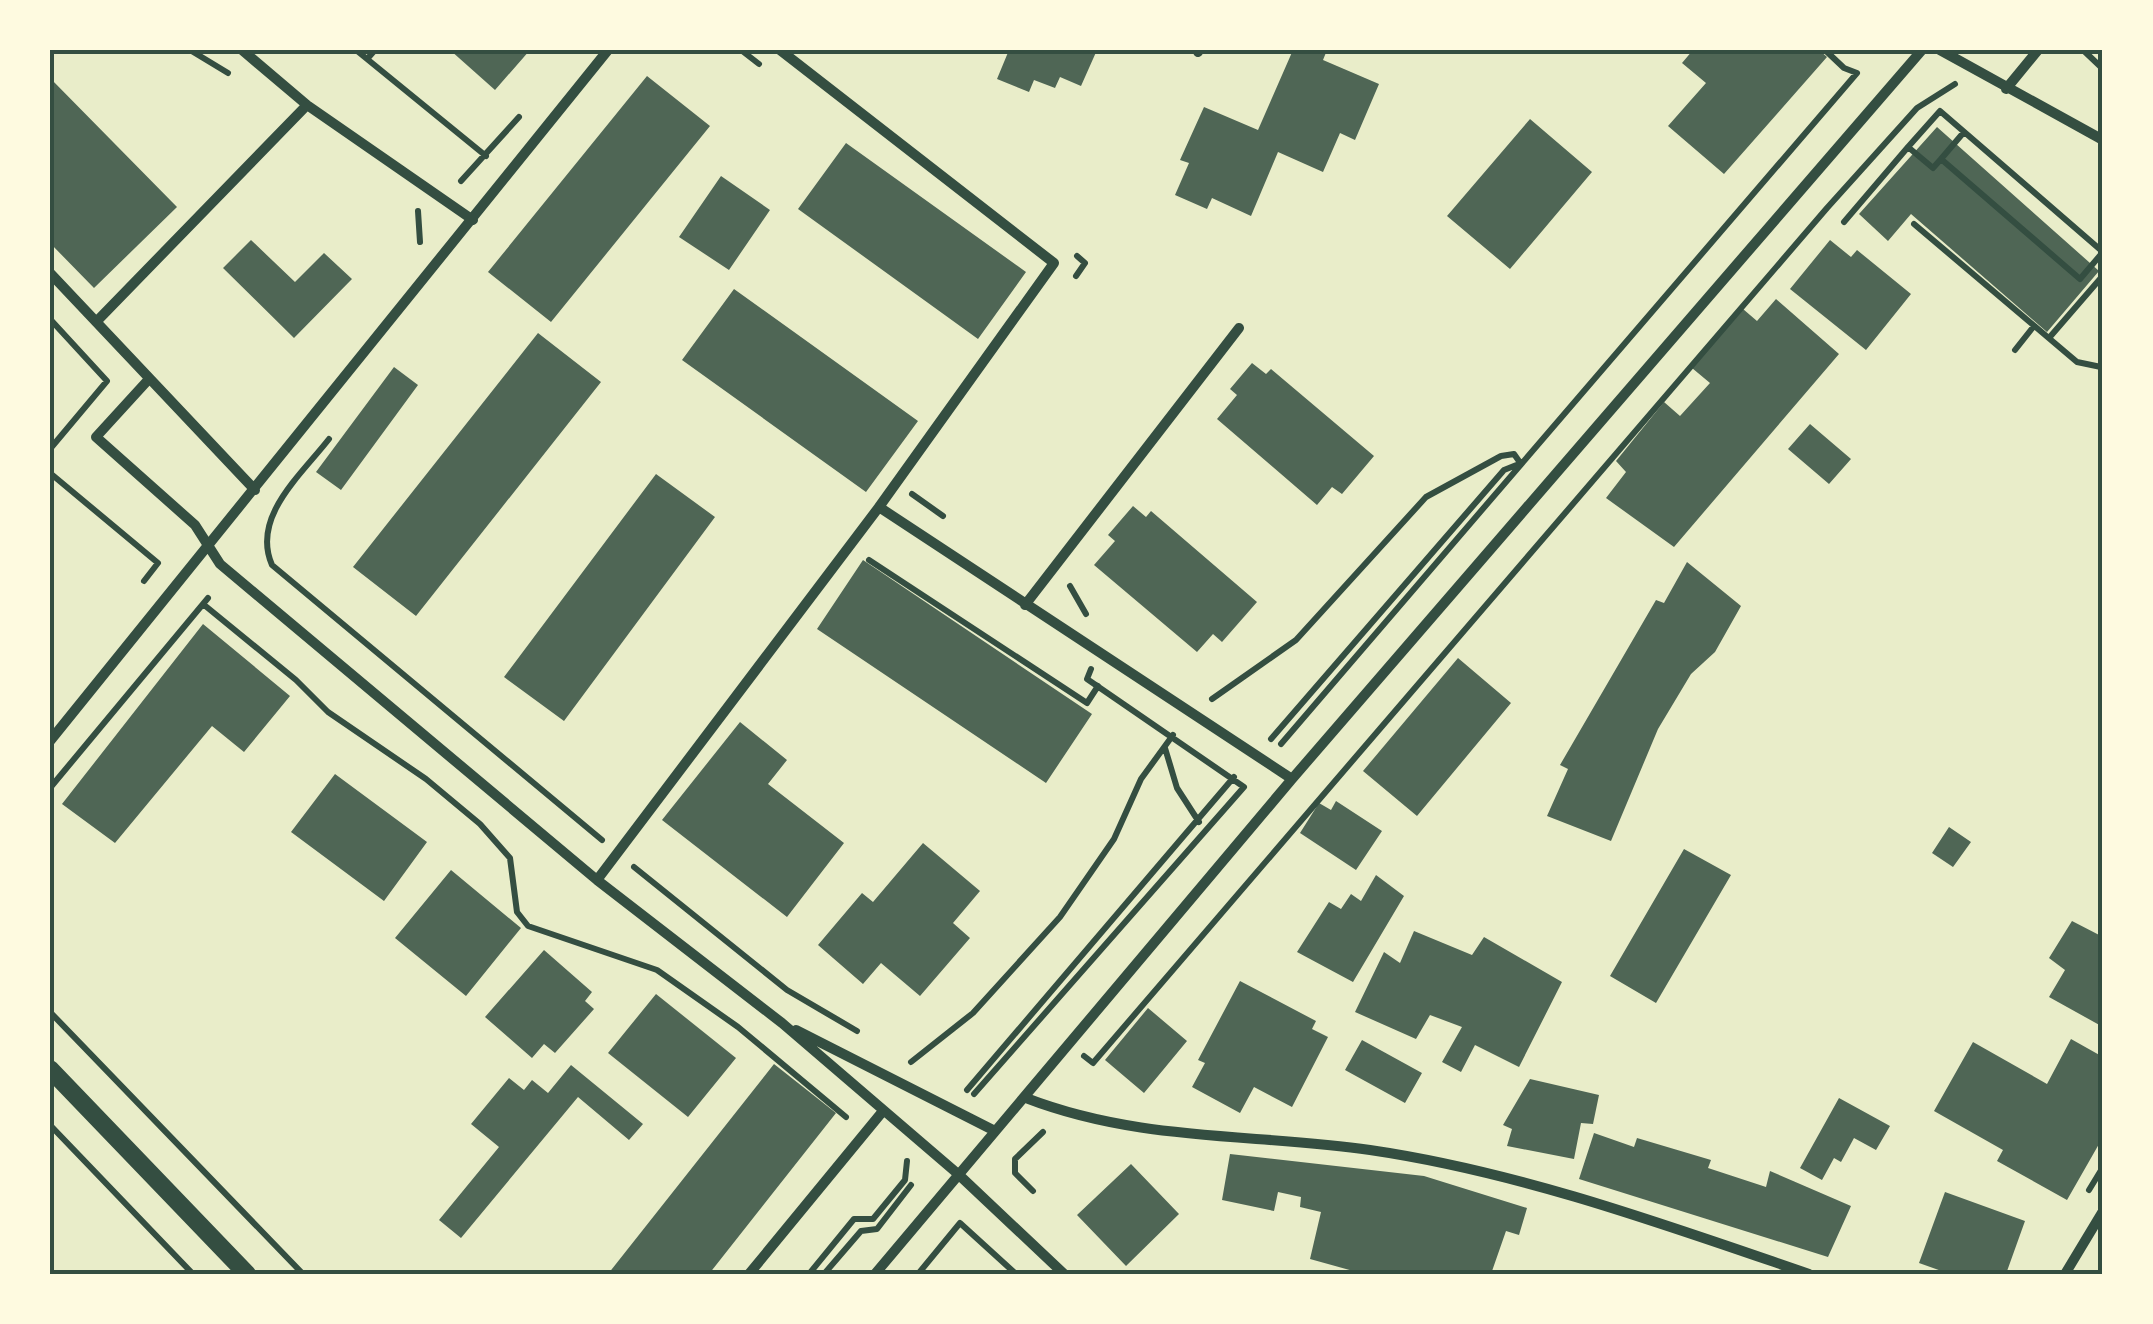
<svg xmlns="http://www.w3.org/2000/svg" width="2153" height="1324" font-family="Lato,sans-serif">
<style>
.building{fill:#4f6655}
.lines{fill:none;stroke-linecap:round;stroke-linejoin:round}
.path{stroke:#344e41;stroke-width:6}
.minor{stroke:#344e41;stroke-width:10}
.tertiary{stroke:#344e41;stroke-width:18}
.neatline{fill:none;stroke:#344e41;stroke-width:4}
</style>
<rect width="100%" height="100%" fill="#e9edc9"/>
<!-- building -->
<path class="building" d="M450,50H530L495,90Z
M1009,50H1097L1081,86L1060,77L1055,88L1034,80L1029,92L997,79Z
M1293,50H1327L1323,60L1379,84L1355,140L1340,133L1323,172L1278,152L1251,216L1212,198L1207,209L1175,195L1189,163L1180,160L1204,107L1258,130Z
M1693,50H1819L1827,57L1724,174L1668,126L1706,83L1682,63Z
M647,76L710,126L551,322L488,272Z
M50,78L177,207L94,288L50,243Z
M1530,119L1592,172L1510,269L1447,216Z
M1937,127L2099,271L2103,265V274L2099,271L2047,332L1911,214L1888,241L1859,214Z
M846,143L1026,272L978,339L798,209Z
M721,176L770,210L729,270L679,237Z
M251,240L295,282L324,253L352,279L294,338L223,268Z
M1830,240L1851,257L1857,250L1911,294L1866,350L1790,289Z
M734,289L918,421L866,492L682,360Z
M1776,299L1839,354L1674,547L1606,498L1626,472L1616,461L1664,402L1680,416L1710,383L1692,368L1743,309L1757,321Z
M538,333L601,382L416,616L353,567Z
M1252,363L1266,374L1271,369L1374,456L1342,494L1332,487L1317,505L1217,419L1237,395L1230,389Z
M394,367L418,385L341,490L316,472Z
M1810,424L1851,459L1829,484L1788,449Z
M656,474L715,517L564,721L504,677Z
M1133,506L1146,517L1151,511L1257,602L1222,642L1213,634L1197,652L1094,565L1115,541L1108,535Z
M863,560L1092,714L1046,783L817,629Z
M1687,562L1741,606L1715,652L1691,674L1658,729L1611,841L1547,816L1568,769L1560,765L1656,600L1664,603Z
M203,624L290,696L244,752L212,726L115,843L62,804Z
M1458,658L1511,703L1417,816L1363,771Z
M740,722L787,760L768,784L844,843L787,917L662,820Z
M335,774L427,842L384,901L291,832Z
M1336,801L1382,831L1356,870L1300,833L1319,803L1331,810Z
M1949,827L1971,842L1953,867L1932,853Z
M923,843L980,891L953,923L970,938L920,996L881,963L863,984L818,945L862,893L873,902Z
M1684,849L1731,875L1656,1003L1610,976Z
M451,870L521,928L466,996L395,938Z
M1376,875L1404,896L1353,982L1297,952L1329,902L1341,909L1351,894L1361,901Z
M2072,921L2103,937V1027L2049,997L2065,970L2049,958Z
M1414,931L1472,955L1484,937L1562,982L1519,1067L1475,1045L1461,1072L1442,1062L1462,1027L1430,1015L1416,1039L1355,1012L1384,952L1400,963Z
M544,950L592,992L585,1001L594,1009L555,1053L544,1044L532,1058L485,1017Z
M1240,981L1316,1021L1312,1029L1328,1037L1292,1107L1254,1087L1240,1113L1192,1087L1205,1063L1198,1060Z
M656,994L736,1058L688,1117L608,1053Z
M1148,1008L1187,1041L1144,1093L1105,1060Z
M2071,1039L2103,1057V1137L2067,1200L1997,1161L2003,1150L1934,1111L1973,1042L2047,1084Z
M1362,1040L1422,1073L1405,1103L1345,1070Z
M774,1064L836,1113L709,1274H608Z
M571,1065L643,1124L629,1140L578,1097L461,1238L439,1220L499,1147L471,1124L509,1078L524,1090L532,1080L548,1093Z
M1530,1079L1599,1095L1593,1124L1581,1123L1574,1159L1507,1146L1512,1129L1503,1125Z
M1839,1098L1890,1126L1876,1150L1854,1138L1841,1162L1834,1158L1822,1180L1800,1168Z
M1594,1133L1634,1147L1637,1138L1711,1160L1708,1168L1766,1187L1770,1171L1851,1206L1828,1257L1579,1179Z
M1230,1154L1424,1176L1527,1208L1519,1235L1506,1231L1491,1274H1364L1310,1259L1321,1212L1300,1207L1301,1197L1278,1192L1274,1211L1222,1200Z
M1131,1164L1179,1214L1126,1266L1077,1215Z
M1945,1192L2025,1221L2006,1274H1950L1919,1263Z"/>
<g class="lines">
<!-- path -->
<path class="path" d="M190,50L228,73
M356,50L486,156
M741,50L759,64
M2083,50L2103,69
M368,58L375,50
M1908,147L1940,111L2103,252
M1941,159L1964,132
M461,181L519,117
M418,211L420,242
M1844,222L1908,147L1933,168L1941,159L2080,279L2103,252
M1914,224L2077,362L2101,367
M1076,276L1085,263L1077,256
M50,319L107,381L50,449
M2049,338L2100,279
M2015,350L2034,326
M329,439C301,475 251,517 272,565L602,840
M50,473L158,563L144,581
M912,494L943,516
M869,560L1087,703L1098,686
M1070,586L1086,614
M203,604L296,680L328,712L426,779L480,824L510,858L517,912L528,926L657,970L738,1027L846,1117
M1212,699L1296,640L1426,497L1501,456L1514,454L1521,464
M1271,739L1504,470L1519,464
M1281,744L1857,73L1844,68L1825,50
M1165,748L1177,788L1199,822
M50,788L208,598
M634,867L787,990L857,1031
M50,1012L303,1274
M1084,1056L1093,1063L1827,208L1917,108L1955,84
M911,1062L973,1013L1060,917L1114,839L1141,779L1173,735
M967,1090L1234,777
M974,1094L1244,787L1087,679L1091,669
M50,1125L193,1274
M2089,1190L2103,1167
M1033,1191L1015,1173V1159L1043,1132
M809,1274L854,1219H873L905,1180L907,1161
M824,1274L861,1231L877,1229L911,1185
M918,1274L960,1223L1016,1274"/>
<!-- minor -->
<path class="minor" d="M242,50L307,105L473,220
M780,50L1054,263L879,507L1292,779
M1940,50L2103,140
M1198,52L1199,50
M2006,89L2038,50
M50,273L255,490
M97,321L307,105
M149,379L96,437L195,525L220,564L597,880L782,1023L958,1174L1064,1274
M1025,605L1239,328
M50,741L608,50
M597,880L879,507
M796,1030L995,1131
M1026,1098C1140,1142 1252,1133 1370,1150C1520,1172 1666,1225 1809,1274
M749,1274L883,1111
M875,1274L1292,779L1922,50
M2065,1274L2103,1211"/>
<!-- tertiary -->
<path class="tertiary" d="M50,1069L247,1274"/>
</g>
<!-- border -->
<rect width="2153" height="1324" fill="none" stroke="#fefae0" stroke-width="105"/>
<rect x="52" y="52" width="2048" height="1220" class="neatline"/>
</svg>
